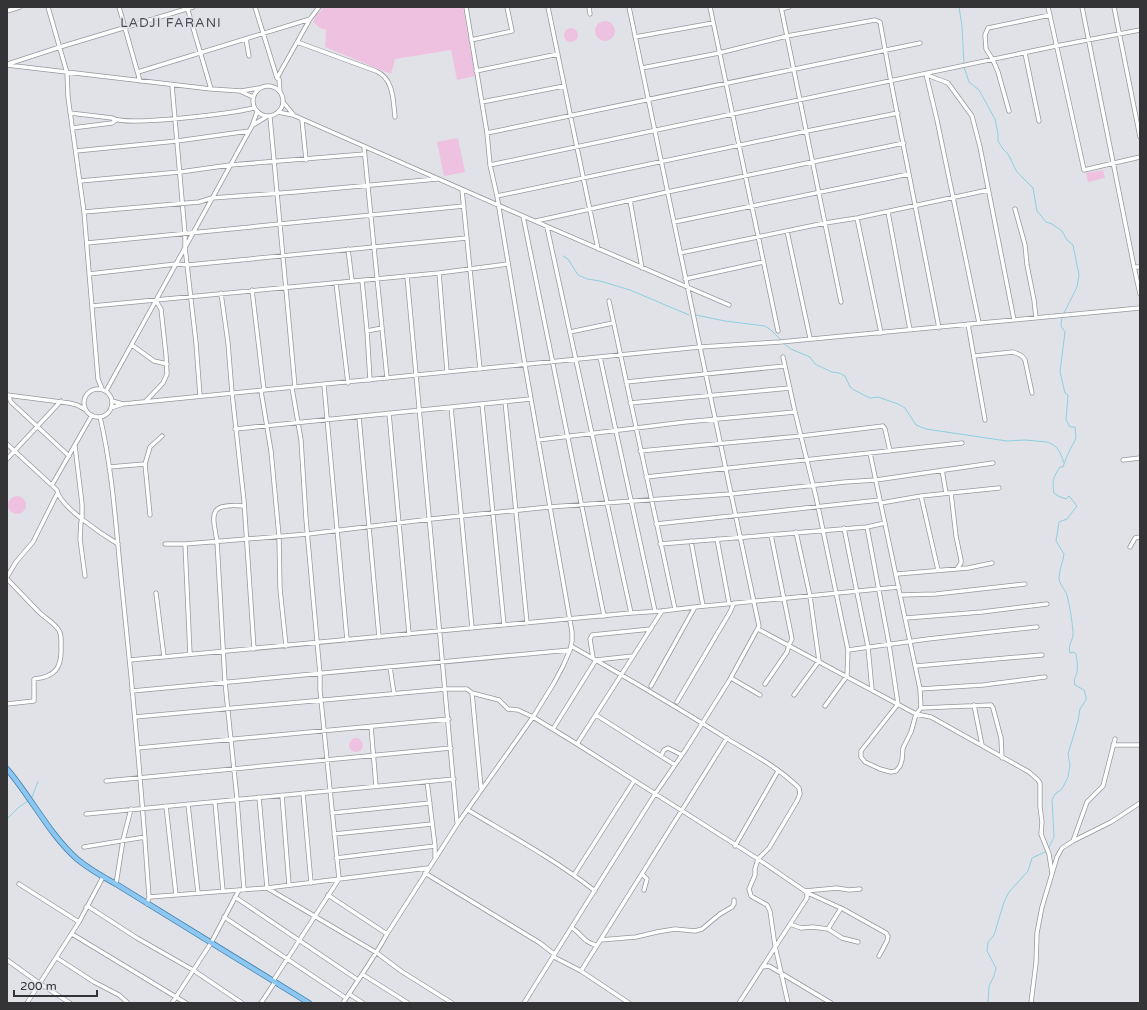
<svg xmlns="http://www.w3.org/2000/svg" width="1147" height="1010" font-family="'Varela Round',sans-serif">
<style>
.green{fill:#efc1e0}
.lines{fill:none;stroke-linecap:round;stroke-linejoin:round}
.stream{stroke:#8dcfde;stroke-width:1}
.minor-casing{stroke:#96989e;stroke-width:5}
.major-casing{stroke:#3c7ba9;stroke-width:6}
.minor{stroke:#fff;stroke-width:3.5}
.major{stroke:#8cc7f1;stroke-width:4.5}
.labels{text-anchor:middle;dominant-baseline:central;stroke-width:3.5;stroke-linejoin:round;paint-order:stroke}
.quarter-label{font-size:13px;letter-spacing:1px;fill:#4c4e53;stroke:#e0e2e8}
</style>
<rect width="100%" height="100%" fill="#e0e2e8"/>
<!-- green -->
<path class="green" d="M323,7H463L475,76L457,80L451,50L395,59L391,74L325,47L326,30L320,28L313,22L317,13L320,12Z
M595 31a10 10 0 1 1 20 0a10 10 0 1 1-20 0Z
M564 35a7 7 0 1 1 14 0a7 7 0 1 1-14 0Z
M458,138L465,172L444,176L437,142Z
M1103,170L1105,178L1088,182L1086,173Z
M8 505a9 9 0 1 1 18 0a9 9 0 1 1-18 0Z
M349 745a7 7 0 1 1 14 0a7 7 0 1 1-14 0Z"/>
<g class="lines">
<!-- stream -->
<path class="stream" d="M959,7L962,26L964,64
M964,67L969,82L979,90L995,119L998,134V141L1003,149L1008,154L1017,172L1033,188L1037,211L1046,222L1052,224L1062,231L1067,240L1073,245L1079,275L1077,287L1064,313
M563,256L568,259L578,275L587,279L600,281L630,290L689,315
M696,315L725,321L765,326L771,330L781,340
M783,343L791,349L810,357L815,364L819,366L832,372L839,373L845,376L850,387L854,390L870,398L878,397L898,404L905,408L916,425L926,429L1007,441L1025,440L1047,442C1059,446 1060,452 1064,463
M32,797L38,782
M7,819L19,807L28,801
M1048,849L1054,837L1052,800L1055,794L1062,789L1068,777L1070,765L1068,754L1078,721L1080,709L1086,700V697L1084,690L1075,685C1073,679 1076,677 1077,672C1078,666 1077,659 1076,654L1074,652L1070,653C1067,645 1074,640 1073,632C1072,620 1070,607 1067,595C1065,589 1059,584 1059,578C1059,571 1063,562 1064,554L1056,541L1059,522L1067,519L1077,506L1069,496L1066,499L1058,496L1054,493C1052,482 1053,477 1060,467H1063L1067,456L1076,438L1075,427H1070L1066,420L1068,395L1065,393L1060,372L1065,332L1061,326L1062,316
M988,1003L989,986L994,976L996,968L987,951L988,942L994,935L1004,902L1009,892L1028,871L1032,858L1047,851"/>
<!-- minor casing -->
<g class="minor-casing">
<path id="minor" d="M48,7L67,73L68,97L84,212L98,379L102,389
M119,7L140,81
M187,7L211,89
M255,7L277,78
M548,7L598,249
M589,7L590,14
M710,7L778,331
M781,7L841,302
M1048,7L1084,170L1140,157
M1082,7L1134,267H1140
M1114,7L1140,137
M781,9L789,7
M7,11L20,7
M635,37L713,23
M246,39L249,56
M471,40L512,31L507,7
M297,42L376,71C394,79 393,100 395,117
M1025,53L1039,121
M8,64L60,47L193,7
M7,65L211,89L241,91L259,88
M642,68L719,53L787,36L875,20L880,22L891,82L939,328
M476,71L558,54
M138,72L310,19
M926,74L937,120L979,323
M927,75L948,83L972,116L980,147L1014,320
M172,85L185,234V247L196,343L200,396
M253 101a15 15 0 1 1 30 0a15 15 0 1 1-30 0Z
M242,92L253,97
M280,92L279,79L277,78L310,19L319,7
M283,102L293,114
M482,102L564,86
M1009,111L998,72L993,60L986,49L985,35L988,28L1050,15
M278,112L293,115L523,216L729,305
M70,113L112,118C127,127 233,113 254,108
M270,117L295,387
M302,120L306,160
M253,125L266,117
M72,128L112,123L116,120
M487,133L920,43
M364,147L387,378
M76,151L177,141L249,131
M490,165L1056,46L1140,30
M80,181L180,172L230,165L365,154
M462,190L480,369
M497,196L807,131L898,113
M630,200L642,268
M1015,209L1025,245L1027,265L1034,300L1036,318
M84,212L199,202L212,198L295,192L437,179
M888,212L910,330
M523,216L604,616
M857,218L881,333
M536,221L667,192L904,143
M674,222L909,174
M547,227L631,613
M787,231L810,338
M87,243L464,206
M348,249L352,281
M680,253L825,223L857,218L988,190
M1134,267L1140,294
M439,273L447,372
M89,274L176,264L188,265L467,238
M407,276L457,822
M685,279L763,262
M362,280L367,331L370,380
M336,283L348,383
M252,290L264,390
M221,293L228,343L232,393L244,501L254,649
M609,301L675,609
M92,306L439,273L508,264
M968,324L985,420
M367,331L382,328
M570,332L613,323
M132,345L154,361L167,364
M974,356L1013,352C1019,354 1022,355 1025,360L1032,393
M600,357L655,611
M783,357L795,412L816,497L848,650L847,676L825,706
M626,382L785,366
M324,385L347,640
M84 403a14 14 0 1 1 28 0a14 14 0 1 1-28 0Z
M106,391L252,126L257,112
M261,391L271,451L279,536L280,589L286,646
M7,395L69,403L77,405L86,410
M8,395L11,402L69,456
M146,401L163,383L167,374L166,355L161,309L156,301
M505,401L527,623
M630,403L790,388
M123,404L700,347L780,342L1140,308
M482,404L504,625
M451,407L472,628
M111,408L123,404L112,401
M389,413L409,634
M100,417C113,472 116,530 122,587C133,690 142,793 149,897L147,904
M359,417L379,637
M235,429L531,399
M538,440L685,422L795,412
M7,444L57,490C59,506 103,535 118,544
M75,446L82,504V519L81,522L80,539L85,576
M640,451L801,436L883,426L885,429L890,451
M7,459L61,401
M1123,460L1140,458
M109,467L145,464
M942,470L946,493
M646,477L962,443
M52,485L92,415
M951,493L956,536L961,560V563L957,569
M921,496L938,570
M881,503L921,496L999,488
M150,515L145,464L150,447L162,436
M656,524L880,500
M867,527L889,644L898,704L861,751V757L865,762L880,769L891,772L896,771L900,766L902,760L903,748L911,732L916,714L921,708L920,689L870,453
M844,528L868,647L872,690
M717,539L729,603
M691,541L703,606
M165,544H185L308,534L431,519L549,507L731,494L845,482L876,480L993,463
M185,544L190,654
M660,544L867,527L885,523
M1130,547L1135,538L1140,537
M897,574L968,568L992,563
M7,577L16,562L33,542L57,494
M7,579C18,590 28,601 39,612C45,618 53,622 58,629C62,634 61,640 61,647C62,668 55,677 34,679V701L7,704
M156,593L164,657
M901,595L936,594L1025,584
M906,618L982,612L1047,604
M758,629L916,714L931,717L1029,772L1038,780L1040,783V807L1042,822L1041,834L1049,854L1052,873
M571,646C624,676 675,706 726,738C751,753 778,767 799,788L800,794L797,801L769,848L758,859L755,869V875L749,889L751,896L767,905L770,911L775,946L788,1003
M848,650L928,639L1037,627
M593,658L590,639L592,635L651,629
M130,660L631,613L662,611L695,607L899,587
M916,666L1042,655
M390,667L394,694
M731,678L760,695
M765,684L787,652L789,645L792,639L771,535
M651,686L695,607
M920,689L983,685L1045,677
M132,691L570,650
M472,693L481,788
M794,695L819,661L810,596L796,532
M677,702L730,612L734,603
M974,705L982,745
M921,708L991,705L993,708L1001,738L1002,758
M596,715L675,765
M135,717L446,689H467L472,693L499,700L508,709L518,710L533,717L577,744L758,859L805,891L807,894H810L843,909L886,933L888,936L887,941L879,956
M371,726L376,786
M553,729L596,660L633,656
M577,744L662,611
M1113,745H1140
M138,748L449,719
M661,756L664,750L668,748L682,755
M106,781L451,748
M427,781L435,846V857
M303,793L311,883
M282,795L289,885
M259,797L267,888L377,953L401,971L452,1003
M215,802L223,891
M188,804L198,893
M166,806L176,895
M468,810C511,836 556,860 595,891
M332,813L430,803
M86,814L454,779
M334,834L432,824
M1073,841L1111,822L1140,803
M735,846L778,771
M84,847L145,837
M336,858L435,846
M425,873L540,943L554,954V957L581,971L629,1003
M642,874L647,879L644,890
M574,875L634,781
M19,884L79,922
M116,884L123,840L131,809
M244,890L237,799L225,682L217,541C212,513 208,503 244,506
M805,891L837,888L849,890L860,889
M328,895L387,934
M149,897L267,888L428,868
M235,897L358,980
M86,907H89L137,938L193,970L242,1003
M224,917L346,998
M790,924L801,928L813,927L828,929L841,908
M572,928C581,933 585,944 597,945
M828,929L842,938L858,942
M72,934L186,1003
M600,940L636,937L657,932L675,929L695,931L702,929L720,914L732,907L734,904V900
M57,958L94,982L119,995L128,1003
M7,960L39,983L70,1003
M762,967L769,966L831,1003
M581,971L727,738
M362,974L408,1003
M273,981L339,879L320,690V674L306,519L301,440L292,388
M349,994L363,1003
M27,1003L79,922L103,877
M172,1003L211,943L239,890
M261,1003L275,982
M343,1003C358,980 374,958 387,934L458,823L533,717L554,683L563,666L570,650L572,641V632L525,365L497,196L490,165L487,133L466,7
M524,1003L655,794L686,749L729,681L759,626L700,347L629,7
M739,1003L807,898V894
M1031,1003L1036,963L1037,933L1042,907L1057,857L1062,848L1073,841L1087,802L1103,786L1115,739"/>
</g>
<!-- major casing -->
<g class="major-casing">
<path id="major" d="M7,769C31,797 49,834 77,859C89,869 103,877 116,884L309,1003"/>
</g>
<!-- minor -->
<use href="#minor" class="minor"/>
<!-- major -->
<use href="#major" class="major"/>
</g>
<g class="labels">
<!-- quarter labels -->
<g class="quarter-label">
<text x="171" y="23">LADJI FARANI</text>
</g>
</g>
<!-- border -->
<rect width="1147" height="1010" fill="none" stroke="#343437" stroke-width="16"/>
<!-- scale -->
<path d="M14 990v6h83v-6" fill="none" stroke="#343437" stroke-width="2"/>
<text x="20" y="990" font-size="12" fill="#343437" stroke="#e0e2e8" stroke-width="3" paint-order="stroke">200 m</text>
</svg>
